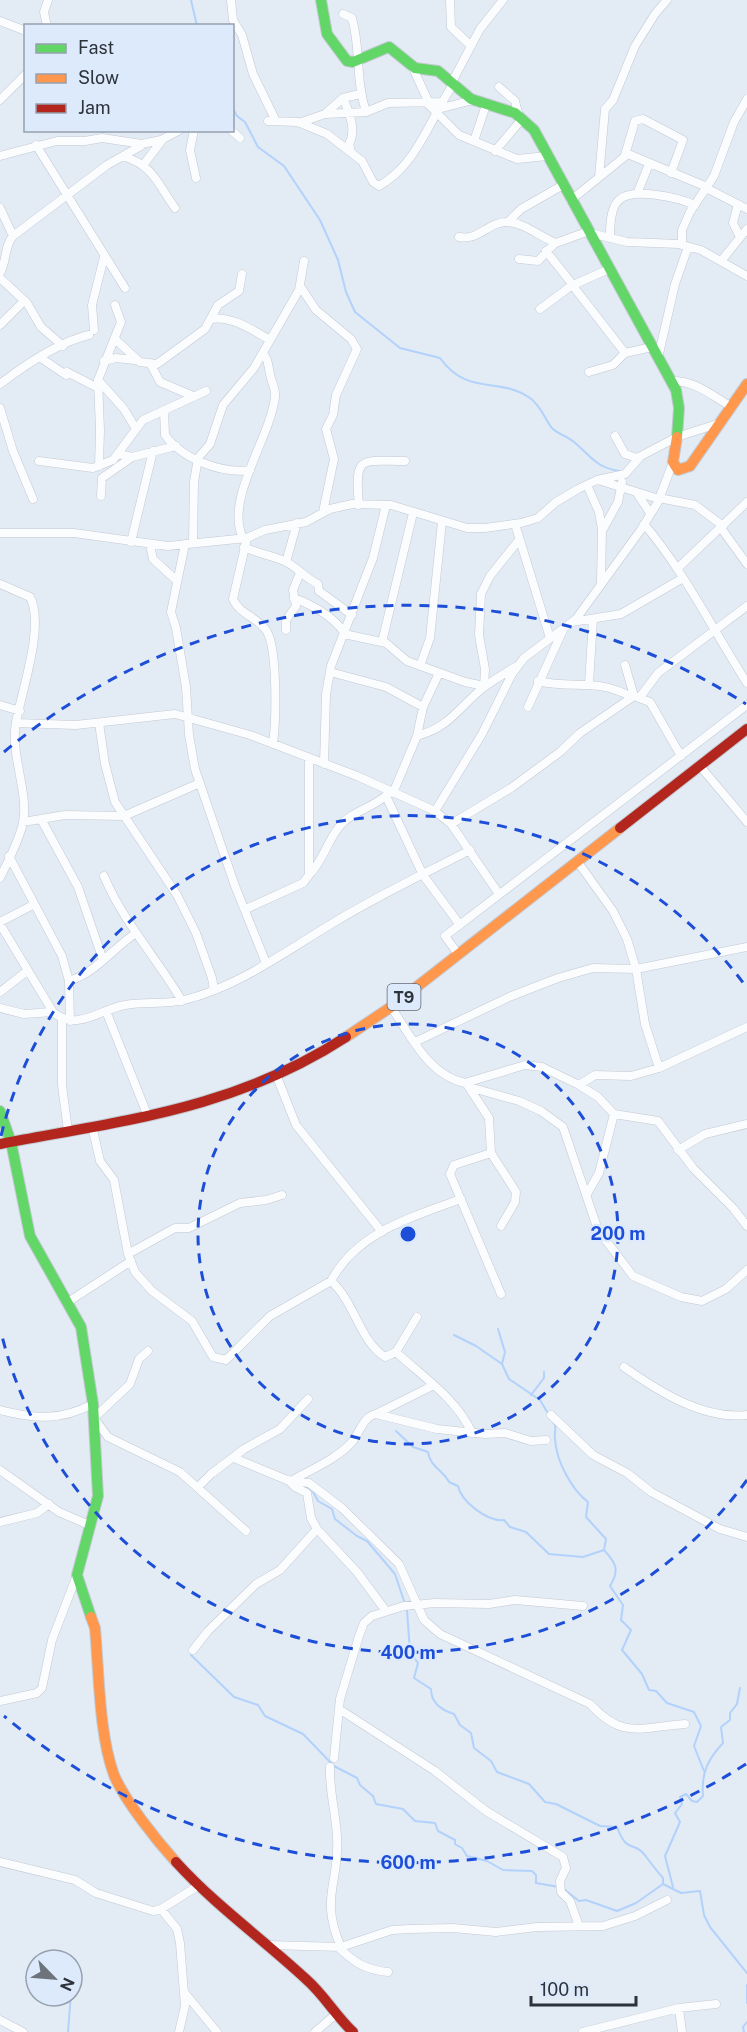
<svg xmlns="http://www.w3.org/2000/svg" width="747" height="2032" font-family="'Public Sans',sans-serif">
<style>
.lines{fill:none;stroke-linecap:round;stroke-linejoin:round}
.stream{stroke:#b2d2fb;stroke-width:2}
.street-casing{stroke:#c3c9d1;stroke-width:9}
.fast-casing{stroke:#c3c9d1;stroke-width:12}
.slow-casing{stroke:#c3c9d1;stroke-width:12}
.jam-casing{stroke:#c3c9d1;stroke-width:12}
.street{stroke:#fbfcfe;stroke-width:8}
.fast{stroke:#63d668;stroke-width:10}
.slow{stroke:#ff974d;stroke-width:10}
.jam{stroke:#b3261e;stroke-width:10}
.ring{fill:none;stroke:#1d4ed8;stroke-width:3;stroke-dasharray:10 8}
.labels{text-anchor:middle;dominant-baseline:central;stroke-width:4.5;stroke-linejoin:round;paint-order:stroke}
.shield{fill:#dceafc;stroke:#626a74;stroke-width:1.5}
.shield-label{font-size:16px;font-weight:bold;fill:#2d333a}
.centre{fill:#1d4ed8;stroke:#dceafc;stroke-width:3}
.ring-label{font-size:18px;text-anchor:middle;font-weight:bold;fill:#1d4ed8;stroke:#dceafc;stroke-width:4.5;stroke-linejoin:round;paint-order:stroke}
</style>
<rect width="100%" height="100%" fill="#e3ebf5"/>
<g class="lines">
<!-- stream -->
<path class="stream" d="M191,0L197,26
M232,107L237,116L245,122L258,147L284,166L320,220L338,260L346,292L355,312L400,348L440,358C468,397 499,376 530,398C540,405 544,417 551,427C557,434 567,436 574,442C591,456 595,467 619,471
M498,1329L505,1352L502,1364
M454,1335L476,1346L502,1364L509,1379L540,1400L555,1425C556,1430 554,1434 555,1439C556,1461 572,1490 588,1502L586,1517L606,1539L604,1550
M531,1395L544,1378V1372
M396,1431L413,1447L428,1452C430,1467 443,1470 449,1482L458,1486C461,1501 487,1522 504,1520L510,1527L526,1532L549,1554L583,1557L604,1550
M301,1486L312,1490L318,1501L332,1509L335,1519L357,1536L367,1541L395,1574L407,1610L410,1652L418,1663L414,1678L431,1689C431,1703 441,1710 454,1714L460,1725L471,1733L474,1748L491,1761L497,1772L529,1784L545,1802L556,1804L600,1826L617,1827C627,1854 633,1841 644,1854C650,1862 656,1870 663,1878V1884
M604,1550C616,1563 620,1570 610,1586L623,1605L621,1620L631,1630L622,1650L642,1674L649,1690L656,1691L667,1703L694,1712L701,1726L694,1746L704,1771
M191,1655L234,1697L258,1705L265,1716L303,1734L334,1766L357,1778L360,1785L373,1796L376,1804L403,1809L415,1821L435,1823L438,1831L455,1840V1844L462,1848L467,1856L487,1861L503,1870L532,1871L536,1875V1883L559,1887
M673,1887L665,1856L680,1822L675,1813L682,1804L680,1797L686,1794L692,1801L697,1802L703,1796C701,1773 708,1759 723,1743L721,1727L730,1720V1713L737,1704L740,1688
M564,1889L579,1901L586,1900L617,1911L636,1903L663,1884L681,1893L700,1891L704,1915L710,1927L747,1973
M747,1985V2003
M68,2032L72,1981
M744,2032L743,2027L747,2022"/>
<!-- street casing -->
<g class="street-casing">
<path id="street" d="M231,0L233,20L242,35L253,74L274,117
M450,0L451,27L471,46
M343,14L352,18C361,49 355,78 366,112
M0,21L26,31
M47,26L44,12L48,0
M412,66L429,103
M452,82L480,29L503,0
M499,87L515,101L519,117
M343,98C349,112 357,130 349,144L351,152
M0,100L26,74
M427,103L459,135L517,159L547,156
M438,109L473,100
M326,113L343,98L360,94
M268,121L298,122L327,134L362,161L373,182L379,186C418,164 430,118 454,83
M299,123L325,114L366,112L388,103L441,102
M194,130L190,150L196,178
M231,130L240,138
M474,141L486,105
M36,145L125,288
M495,151L522,119
M625,155L635,121L643,119L683,140L671,173
M0,156L57,141H85L102,138L142,144L161,140L180,130
M123,156C154,166 157,183 175,208
M144,164L163,139
M599,177L605,109L613,100L635,46L655,14L667,0
M706,188L747,209
M637,194L649,164
M571,200L628,154L707,187
M738,204L733,223L740,237
M0,208L13,236
M508,222L521,209L563,185
M590,233L627,242L679,244L701,250L747,276
M459,237C479,241 489,221 508,222C525,223 540,237 556,243L589,231
M610,238C610,228 610,209 618,201C631,186 679,198 695,205
M682,245V230L690,212L714,176L734,122L747,99
M546,251L573,285
M519,259L538,261L555,243
M721,261L747,229
M0,273C7,261 4,246 13,236L107,165L146,143
M0,278L27,303L41,327L63,346
M300,286L316,310L351,339L357,349L336,395L333,415L326,429L334,459L323,512
M573,286L625,353
M115,305L121,322L115,337L117,341L140,362L157,364L205,329L218,305L239,291L242,274
M540,309L571,286L609,269
M211,319C231,315 254,331 270,340
M0,325L24,301
M94,330L92,305L104,257
M41,358L66,375
M658,358L675,284L688,247
M104,361L116,358L135,360
M151,365L160,382L193,396
M67,372L98,388
M589,372L613,365L625,353L652,347
M98,380L124,409L136,429
M671,381C695,380 712,396 732,407
M0,384C25,365 58,342 89,335
M0,408L13,451L33,499
M164,410L165,435C182,459 222,474 250,470
M615,436L625,454L637,458L677,437L720,423
M118,454L132,457L176,446
M39,461L93,468L113,460L143,420L206,391
M99,466L100,430L98,380L115,337
M598,480L659,499
M587,485L599,512L602,529L601,583
M637,493L650,513
M101,496L102,478L132,457
M659,498L695,505L723,526
M359,505C354,454 361,461 405,461
M515,524L550,638
M644,524C684,571 713,630 747,683
M721,528L747,564
M602,531L618,502L622,482
M0,533H74L168,546L247,538L265,530L306,522L330,509L352,504L391,505L467,528H485L521,523L538,518L556,502L578,489L597,480L625,474L640,457
M243,538C224,500 270,439 275,397C276,388 271,382 270,374C268,366 269,360 263,353
M247,538L233,599C239,614 257,617 266,630C278,647 276,722 273,744
M131,542L153,451
M193,543L194,482L198,458L210,444L223,405L254,368L299,290L304,261
M185,544L171,612L176,628L186,687L189,735L195,769L235,886L266,963
M150,545L153,559L176,580
M244,547C256,553 270,555 282,560C296,565 304,578 318,584L319,591L352,615
M286,562L297,523
M678,568L747,502
M0,584L30,597C45,625 22,690 16,722C10,755 29,792 23,823C19,841 8,861 0,878
M294,598C314,606 331,615 344,632
M572,622L621,614L683,578
M286,630V620L296,606L293,590L300,573
M344,634L386,643L407,661L465,682L484,686
M382,642L413,513
M625,665L634,696
M420,666L430,638L442,522
M330,672L386,687L423,707
M538,681C576,690 593,677 632,697
M589,684L593,619
M484,687L485,669L479,635L481,594L490,576L518,541
M640,697L658,673L747,606
M0,705L20,711
M528,707L563,630
M16,723L76,725L175,714L250,735L357,776L435,811L451,824L499,894
M99,723L105,764L115,802L177,895L196,933L212,978L214,990
M417,736C450,727 459,707 484,687C494,680 505,673 515,667
M324,764L326,694L331,666L373,558L386,505
M700,766L747,822
M393,793L417,736L423,707L439,673
M386,796L423,875L460,925
M435,811L482,734L512,674L524,658L576,619L640,531L658,502L673,462
M41,819L78,887L103,960
M23,822L65,815L124,816L200,783
M451,824L511,788L560,752L580,733L634,696L650,702L681,756
M9,856L62,956L69,981L70,1021
M577,861L613,911L627,939L636,969L645,1024L659,1068
M309,875C323,861 327,842 339,827C351,811 374,808 389,793
M104,876C123,922 157,958 182,1001
M246,909L303,883L309,875V758
M0,922L33,905
M0,924L53,1012C77,1032 98,1010 125,1005C144,1001 165,1005 184,1000C238,987 286,951 333,923C377,896 424,874 470,850
M458,954L445,936L747,705
M69,981C97,972 112,949 136,933
M0,992L27,971
M391,1007C411,1036 428,1075 465,1083L525,1065L542,1067L579,1085L598,1097L614,1114L658,1121L693,1168L733,1208L747,1226
M0,1008L24,1014L53,1012
M106,1011L147,1114
M62,1020V1085L68,1131
M415,1042L509,997L558,978L593,968L636,969L747,947
M277,1077L296,1125L382,1232
M579,1085L595,1075L631,1076L659,1068L747,1027
M468,1086L489,1118L491,1153L516,1192L515,1202L501,1226
M469,1087L519,1101L541,1111L563,1127L598,1230L633,1276L681,1297L702,1301L726,1289L747,1270
M92,1126L100,1161L114,1180L128,1254L135,1272L152,1291L192,1321L213,1357L226,1360L270,1316L331,1281C355,1302 359,1340 385,1357L396,1352L417,1317
M678,1150L705,1134L747,1124
M491,1153L454,1165L450,1174L501,1294
M587,1194L599,1173L614,1114
M128,1254L175,1228H189L240,1203L266,1200L282,1195
M331,1281C357,1232 412,1217 461,1199
M68,1302L131,1261
M148,1351L139,1359L130,1384L94,1418L108,1437L180,1472L246,1531
M396,1352C422,1376 457,1399 472,1433
M624,1367C658,1391 703,1420 747,1415
M0,1410C35,1419 60,1421 93,1404
M376,1414L432,1386
M551,1415L593,1455L627,1473L651,1492L720,1529L747,1537
M234,1458L287,1480L309,1483L342,1508L399,1564L424,1620L440,1634L590,1704C623,1740 641,1727 685,1724
M0,1470L59,1512L89,1525
M288,1480L295,1487L307,1493L311,1518L317,1529L357,1572L386,1611
M291,1481C310,1470 337,1459 352,1442C360,1433 363,1416 376,1414L437,1429L485,1434L505,1433L531,1441L546,1440
M198,1487L211,1474L244,1449L280,1429L308,1399
M0,1522L37,1513L49,1504
M193,1650L208,1631L256,1584L280,1570L317,1529
M0,1701L37,1693L42,1688L52,1640L77,1575
M339,1709L435,1771L486,1811L563,1857L566,1868L560,1881L561,1892L570,1901L579,1926
M334,1758L340,1699L359,1636L364,1623L372,1616L404,1606L435,1603L489,1604L515,1600L583,1606
M330,1767C329,1790 336,1814 337,1837C340,1883 319,1897 341,1947
M0,1862L75,1880L96,1893L153,1911L161,1909L198,1886
M161,1909L177,1929L180,1943L185,2006L179,2032
M268,1945L341,1947L392,1930L410,1929L453,1928L496,1932L537,1927L603,1926L635,1916L667,1900
M338,1947C354,1962 365,1970 388,1972
M184,1992L217,2032
M679,2008L682,2032
M0,2020L23,2032
M315,2032L335,2015
M583,2032L679,2008L716,2004"/>
</g>
<!-- fast casing -->
<g class="fast-casing">
<path id="fast" d="M321,0L327,34L347,61L353,62L389,47L415,68L438,71L471,99L515,113L534,130L676,390L679,408L677,437
M0,1111L11,1142L30,1236L81,1327L93,1404L98,1496L77,1575L91,1617"/>
</g>
<!-- slow casing -->
<g class="slow-casing">
<path id="slow" d="M677,437L673,462L678,470L690,466L747,384
M346,1037L391,1007L620,828
M91,1617L95,1628C99,1672 99,1735 114,1775C125,1801 157,1841 176,1862"/>
</g>
<!-- jam casing -->
<g class="jam-casing">
<path id="jam" d="M620,828L747,729
M0,1144C126,1120 235,1109 346,1037
M176,1862C216,1906 264,1940 307,1980C324,1995 336,2016 353,2032"/>
</g>
<!-- street -->
<use href="#street" class="street"/>
<!-- fast -->
<use href="#fast" class="fast"/>
<!-- slow -->
<use href="#slow" class="slow"/>
<!-- jam -->
<use href="#jam" class="jam"/>
</g>
<!-- distance rings -->
<g class="ring">
<circle cx="408" cy="1234" r="210"/>
<path d="M747 1480A419 419 0 0 1 1 1332M1 1136A419 419 0 0 1 747 988"/>
<path d="M746 1764A629 629 0 0 1 4 1716M4 752A629 629 0 0 1 746 704"/>
</g>
<g class="labels">
<!-- shield labels -->
<rect class="shield" x="387.5" y="984" width="33" height="26" rx="4.5"/>
<g class="shield-label">
<text x="404" y="997">T9</text>
</g>
</g>
<circle cx="408" cy="1234" r="9" class="centre"/>
<g class="ring-label">
<text x="618" y="1240">200 m</text>
<text x="408" y="1659">400 m</text>
<text x="408" y="1869">600 m</text>
</g>
<!-- legend -->
<rect x="24" y="24" width="210" height="108" fill="#dceafc" stroke="#96a1ae" stroke-width="1.5"/>
<rect x="36" y="44" width="30" height="9" fill="#63d668" stroke="#96a1ae" stroke-width="1.5"/>
<text x="78" y="54" font-size="18" fill="#2d333a">Fast</text>
<rect x="36" y="74" width="30" height="9" fill="#ff974d" stroke="#96a1ae" stroke-width="1.5"/>
<text x="78" y="84" font-size="18" fill="#2d333a">Slow</text>
<rect x="36" y="104" width="30" height="9" fill="#b3261e" stroke="#96a1ae" stroke-width="1.5"/>
<text x="78" y="114" font-size="18" fill="#2d333a">Jam</text>
<!-- north arrow -->
<g transform="translate(54 1978) rotate(115)"><circle r="28" fill="#dceafc" stroke="#96a1ae" stroke-width="1.5"/>
<path d="M0-4.5L10 22L0 15L-10 22Z" fill="#6d737b"/>
<text y="-9" font-size="16" font-weight="bold" text-anchor="middle" fill="#2d333a">N</text>
</g>
<!-- scale -->
<path d="M531 1996v9h105v-9" fill="none" stroke="#2d333a" stroke-width="3"/>
<text x="540" y="1996" font-size="18" fill="#2d333a" stroke="#dceafc" stroke-width="4.5" paint-order="stroke">100 m</text>
</svg>
